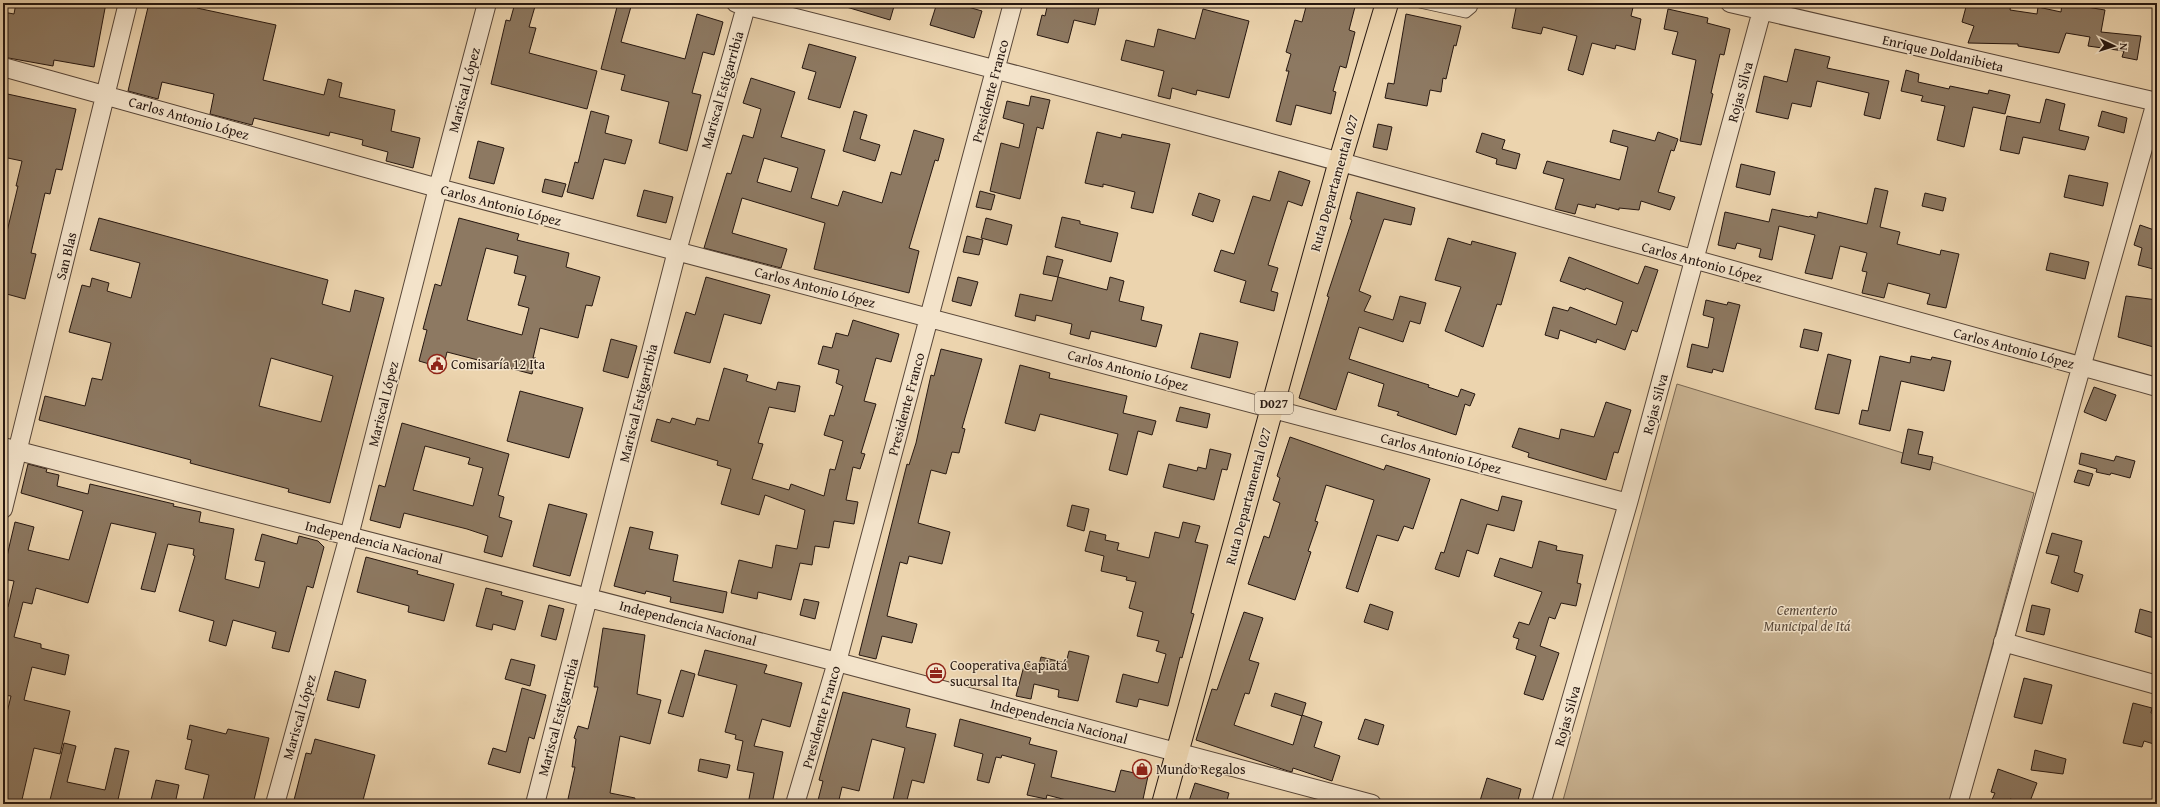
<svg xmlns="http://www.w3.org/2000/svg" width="2160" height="807" font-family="'Gentium Book Plus',serif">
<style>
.green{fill:#cab493;stroke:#786652}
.building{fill:#8d7962;stroke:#261710;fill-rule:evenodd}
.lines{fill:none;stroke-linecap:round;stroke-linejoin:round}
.service-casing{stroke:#584638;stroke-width:11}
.minor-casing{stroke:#584638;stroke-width:20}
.primary-casing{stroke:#261710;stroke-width:24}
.service{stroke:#f3e3ca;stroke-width:9}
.minor{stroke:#f3e3ca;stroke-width:18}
.primary{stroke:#ecd4ae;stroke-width:22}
.labels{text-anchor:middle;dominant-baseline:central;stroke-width:3;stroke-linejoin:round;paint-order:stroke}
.shield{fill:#f3e3ca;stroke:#645448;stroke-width:1}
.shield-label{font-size:13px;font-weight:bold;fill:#261710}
.street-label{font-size:14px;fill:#261710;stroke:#f3e3ca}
.poi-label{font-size:14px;fill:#261710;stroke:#f3e3ca;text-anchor:start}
.park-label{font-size:14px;font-style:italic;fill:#574637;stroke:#f3e3ca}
</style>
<rect width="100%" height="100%" fill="#ecd4ae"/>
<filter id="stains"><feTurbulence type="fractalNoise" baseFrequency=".005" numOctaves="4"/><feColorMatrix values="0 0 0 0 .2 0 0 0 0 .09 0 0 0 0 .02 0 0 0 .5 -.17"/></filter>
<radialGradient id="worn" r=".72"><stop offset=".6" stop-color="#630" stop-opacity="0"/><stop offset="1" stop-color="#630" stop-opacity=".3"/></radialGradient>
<!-- green -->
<path class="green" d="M1677,384L2034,493L1949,804H1562Z"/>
<!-- building -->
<path class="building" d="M16,3H45L62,6L63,3H106L94,67L54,60L53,66L3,57V12L14,14Z
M149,3H198L197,8L276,25L263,80L324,95L328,79L342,83L339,97L395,110L391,131L420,138L413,168L386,161L388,152L362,145L363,140L330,132L329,136L254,118L252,125L210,114L214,94L162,82L158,99L128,91Z
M515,3H536L529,27L536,28L529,53L597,71L587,109L491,84L506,20L510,21Z
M618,3H632L621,42L685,59L697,14L723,22L714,55L703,52L692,93L701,95L687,151L659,143L669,102L621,90L625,75L601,69Z
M843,3H895L890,20L843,6Z
M937,3H954L982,11L974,38L930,25Z
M1048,3H1100L1095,25L1074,20L1068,43L1037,35L1042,15L1045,16Z
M1307,3H1356L1349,30L1355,32L1346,68L1340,66L1333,91L1336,92L1331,114L1296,105L1291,125L1276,121L1289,71H1286L1291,54L1286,52L1295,20L1302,22Z
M1517,3H1634L1631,16L1641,19L1635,50L1616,45L1615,49L1592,43L1583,75L1568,70L1577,36L1543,27L1541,34L1512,28Z
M1967,3H2011L2010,10L2037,14L2038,7L2061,12L2062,3L2105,10L2101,32L2141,36L2137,60L2122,57L2124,51L2088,46L2090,37L2066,33L2059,53L2018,46V44L1968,43L1974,26L1962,22Z
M1203,9L1249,21L1229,98L1197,90L1196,95L1172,88L1170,99L1158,96L1164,71L1121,60L1126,40L1154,47L1158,29L1195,39Z
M1668,9L1708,18L1707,23L1730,29L1724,55L1720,54L1711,93L1713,94L1701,145L1680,141L1696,60L1672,54L1678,32L1664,29Z
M1406,14L1461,26L1456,46L1454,45L1446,79L1443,78L1441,92L1430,90L1427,106L1385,98L1388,83L1394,84Z
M809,44L856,57L840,108L808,99L816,72L802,68Z
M1795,49L1830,57L1827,68L1889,81L1880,119L1864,115L1869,93L1817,81L1811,107L1792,103L1788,119L1756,112L1764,76L1787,82Z
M1906,70L1919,74L1918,82L1949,89L1950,86L1988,94L1989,90L2010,95L2005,114L1973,107L1964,147L1937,140L1945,106L1921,101L1923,96L1901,91Z
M751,78L795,92L781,137L825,150L811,198L838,206L843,191L882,203L891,172L901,175L914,130L944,139L938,161L935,160L909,248L919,251L909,293L814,269L825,223L742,198L732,233L787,249L781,268L704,248L727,173L731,174L743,135L753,138L761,109L743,103ZM764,158L798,168L791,192L757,182Z
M3,93L76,109L62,170L56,169L50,194L45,193L31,253L36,254L25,299L3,293V248L18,186H16L22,161L3,157Z
M1031,96L1050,100L1043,129L1037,127L1020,199L990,191L1001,143L1019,148L1024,124L1003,118L1007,101L1029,106Z
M2046,99L2065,104L2059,130L2089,137L2085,150L2023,137L2019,154L2000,150L2007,116L2040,123Z
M591,111L609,116L605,133L632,140L625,164L604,159L593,199L567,192L575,162L578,163Z
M854,111L867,115L860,139L880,145L875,161L843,151Z
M2102,111L2127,118L2124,133L2098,126Z
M1378,124L1392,127L1387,150L1373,147Z
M1613,130L1655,141L1658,132L1678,139L1674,151L1671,150L1658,192L1675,197L1670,210L1641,201L1639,210L1619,208V210L1596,204L1595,208L1578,204L1575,214L1555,209L1564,179L1543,173L1547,161L1620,180L1628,147L1610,142Z
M1097,132L1121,138L1122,134L1170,144L1153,213L1131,208L1135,192L1103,184V187L1085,183Z
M1482,133L1505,140L1502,149L1520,154L1516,169L1496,164L1497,159L1476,152Z
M478,141L504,148L494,184L469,178Z
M1741,164L1775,172L1770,195L1736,187Z
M1279,171L1310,181L1302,206L1288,201L1275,242L1268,265L1278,268L1271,291L1278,293L1274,311L1240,302L1246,281L1214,271L1221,250L1234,254L1253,196L1270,201Z
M2069,175L2108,183L2103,206L2064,197Z
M545,179L566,184L562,197L542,192Z
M1875,188L1888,191L1880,227L1900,232L1897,244L1940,255L1941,250L1959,254L1946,308L1927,304L1930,294L1888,283L1884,298L1862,293L1867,272L1862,271L1867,253L1840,246L1832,279L1805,273L1815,235L1779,226L1772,260L1759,257L1761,249L1737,243L1735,249L1718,245L1725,212L1769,222L1772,209L1809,217L1810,216L1817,218L1818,212L1867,224Z
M644,190L673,197L666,223L637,216Z
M980,191L995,195L991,210L976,207Z
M1357,192L1415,208L1411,225L1384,219L1359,291L1371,296L1364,311L1393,320L1400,296L1426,303L1420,324L1410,321L1403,342L1359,327L1349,359L1410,379L1429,385L1428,387L1458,397L1461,389L1475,394L1470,406L1465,404L1456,435L1397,415L1399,412L1378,406L1384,384L1348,372L1336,410L1299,398L1329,297L1327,296L1352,220L1350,219Z
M1199,193L1220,200L1213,222L1192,215Z
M1925,193L1946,198L1943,211L1922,206Z
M1062,217L1080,221V224L1118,233L1111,262L1055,247Z
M99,218L328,280L322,304L350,312L355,290L384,298L330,503L288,492L289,489L190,463L191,460L39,420L45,396L85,406L92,378L102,380L111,343L69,332L82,285L90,287L92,278L109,283L107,291L131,298L140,263L90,250ZM271,358L333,376L321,422L259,406Z
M459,218L519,234L517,240L569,253L566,267L600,277L592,306L586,305L578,338L540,328L533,358H536L532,374L447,352L443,368L419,361L427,330L423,329L435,284L441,286ZM486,248L518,256L514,273L526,276L518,305L529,308L522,335L467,320Z
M986,218L1012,225L1007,245L981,238Z
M2140,225L2157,231V270L2138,265L2142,248L2134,245Z
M967,236L983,240L979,255L963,252Z
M1448,238L1471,245L1472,241L1516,253L1501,305L1497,304L1483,347L1445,331L1461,287L1435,280Z
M2050,253L2089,262L2085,279L2046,270Z
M1047,256L1063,260L1058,277L1043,274Z
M1569,257L1638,284L1645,266L1658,270L1637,332L1632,330L1625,350L1597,339L1596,343L1560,330L1558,339L1545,335L1553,307L1568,311L1570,307L1616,325L1623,302L1586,288L1585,290L1560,281Z
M706,277L770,295L761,324L724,314L710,363L674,353L686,312L695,315Z
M958,277L978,282L971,306L952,301Z
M1058,277L1107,290L1110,277L1124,281L1119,301L1144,307L1141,320L1162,325L1156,347L1091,331L1089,339L1070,334L1072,324L1036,315L1035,321L1015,316L1020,294L1052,301Z
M2126,296L2157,300V348L2118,337Z
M1706,300L1727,305L1728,302L1740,305L1723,372L1713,369L1712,373L1687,367L1692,344L1708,348L1714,318L1703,315Z
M853,320L899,334L891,362L876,358L864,401L876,404L861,453L865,454L860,469L853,467L846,500L858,502L854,524L834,521L829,548L815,546L812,565L800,563L791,600L758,592L757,599L731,593L739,560L772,568L776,545L797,549L805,510L765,495L759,515L721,504L731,469L717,465L718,461L651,441L657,419L670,423L672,418L695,425L697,418L709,421L724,368L748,375L746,381L776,390L778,382L800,386L795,412L769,407L758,443L763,444L752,479L789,490L791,484L824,496L830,469L835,470L843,441L824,435L830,415L834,416L843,386L836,383L839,370L818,364L823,346L832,348L836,333L848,336Z
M1804,329L1822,333L1818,351L1800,347Z
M1200,333L1238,342L1230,378L1191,368Z
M611,339L637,346L628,378L603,371Z
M941,349L982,359L962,428L965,429L959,453L952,452L946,474L931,470L918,523L950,532L942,564L909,556L907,564L900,562L887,616L917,624L912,643L882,636L876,659L859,655L907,464L909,465L916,443L931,375L934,376Z
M1828,354L1851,360L1839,414L1815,409Z
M1880,356L1910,363L1911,356L1931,360L1932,357L1951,361L1944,391L1901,381L1890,431L1859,424L1862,410L1868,411Z
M1020,365L1050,373L1049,378L1127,396L1123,413L1156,421L1152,435L1138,431L1127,475L1109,470L1118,434L1040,414L1035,431L1005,423Z
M2094,387L2116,395L2106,421L2084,412Z
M520,391L583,408L569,458L507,441Z
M1606,402L1631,410L1618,453L1614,452L1606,480L1528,457L1529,453L1512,447L1519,428L1559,439L1561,429L1594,437Z
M1180,407L1210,414L1207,428L1176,421Z
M402,423L509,454L498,495L504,497L499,517L512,521L502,557L484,552L488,536L467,529L404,513L400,528L370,520L379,485L385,487ZM425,446L470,458L468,464L483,468L473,506L413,490Z
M1908,429L1923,432L1918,454L1933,457L1930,470L1901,463Z
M1290,437L1384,470L1386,465L1430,479L1413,529L1404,526L1398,541L1377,535L1358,592L1346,588L1374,500L1326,485L1315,521L1318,522L1308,551L1311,552L1295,600L1248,584L1264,536L1269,538L1280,503L1273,500L1280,478L1277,476Z
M1210,449L1231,454L1227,470L1222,469L1214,500L1163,487L1169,464L1197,471L1198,467L1206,469Z
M2081,453L2114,461L2116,456L2135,461L2130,478L2111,473L2110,475L2096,472L2097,469L2079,464Z
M28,464L47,469L46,472L59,475L57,486L88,494L90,484L174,504L173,506L201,512L199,522L234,529L225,579L259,588L265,562L255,560L262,534L297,544L299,536L318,541L324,547L313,588L307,586L289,652L272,648L276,632L233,620L226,646L209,641L214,621L179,611L195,556L193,555L194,549L168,544L155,592L141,589L156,533L111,523L88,603L36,588L32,604L23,602L14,637L41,644V648L69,655L65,675L32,667L24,700L70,711L60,754L34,748L21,804H16L3,801V729L11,696L3,695V606L8,607L14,581L3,579V575L10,543L15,522L34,527L28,550L69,560L83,511L21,493Z
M2078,470L2093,474L2089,486L2074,482Z
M1502,496L1522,501L1514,531L1487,524L1478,554L1467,550L1459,577L1435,569L1441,552L1444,553L1461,499L1498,511Z
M549,504L587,514L570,576L533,566Z
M1072,505L1089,509L1084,531L1067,526Z
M1183,522L1200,526L1195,542L1208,545L1191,613L1194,614L1189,632L1182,658L1180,657L1168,706L1139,699L1137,707L1116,702L1123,674L1158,683L1166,654L1156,651L1159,641L1137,636L1143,612L1129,608L1136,582L1126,580L1127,577L1101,571L1104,556L1085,551L1090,531L1106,535L1105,540L1119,543L1117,550L1149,558L1155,532L1179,538Z
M630,527L653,532L649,549L678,555L673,581L727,592L723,613L670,602L671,597L646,591L645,594L614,586Z
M2052,533L2082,541L2074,572L2083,575L2078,592L2051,583L2059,556L2046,553Z
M1539,541L1557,546L1556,550L1583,555L1577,583L1581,584L1576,606L1561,603L1555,619L1549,617L1540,646L1559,653L1543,700L1524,694L1536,656L1516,649L1519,639L1513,637L1519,622L1529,625L1542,592L1494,576L1500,558L1532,568Z
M366,557L418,571L417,574L454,584L444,621L408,612L409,606L357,592Z
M486,588L502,592L501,595L523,601L515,630L493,624L492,630L476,626Z
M804,599L819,602L815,619L800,615Z
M1370,604L1393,612L1388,630L1364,622Z
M549,605L564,609L556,640L541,636Z
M2032,605L2050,609L2044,635L2026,631Z
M2140,609L2157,614V639L2135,632Z
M1244,612L1263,618L1249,660L1259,663L1249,694L1245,693L1234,725L1293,745L1302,715L1322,722L1314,747L1340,756L1332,781L1293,768L1292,772L1288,771L1196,740L1212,689L1217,690Z
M603,628L645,635L637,694L661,700L650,744L620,736L610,793L635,798L634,804H591L568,799L575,767H572L576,739L574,738L578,726L588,729L598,687H594Z
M705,650L767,665L764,673L802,683L790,727L762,719L754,746L783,752L772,804H748L754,773L737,770L743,741L735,739L736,735L725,732L737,685L698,675Z
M1069,651L1089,656L1078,701L1058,697L1059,690L1034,684L1031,699L1016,696L1025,662L1039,665L1041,657L1066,663Z
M511,659L535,665L530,686L505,679Z
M681,670L695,674L683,717L668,713Z
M335,671L366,680L359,708L327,700Z
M2024,678L2052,685L2042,724L2014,717Z
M522,688L546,695L534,739L529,737L520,773L488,764L493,748L506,752Z
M843,692L910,709L906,727L936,734L924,783L912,780L906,804H892L905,748L872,739L859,791L842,787L838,804H817L823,781L819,780Z
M1275,693L1306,703L1302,716L1271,706Z
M2133,703L2152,708L2151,713L2157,715V745L2144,741L2142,747L2123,743Z
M960,719L1031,738L1029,744L1057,751L1051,777L1115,792L1121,770L1148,776L1142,804H1082L1047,795L1046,799L1027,795L1035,764L1002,755L1001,758L996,757L989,783L977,780L983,754L954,746Z
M1365,719L1384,725L1378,745L1358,739Z
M190,725L226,734L228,729L269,738L253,804H202L209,775L185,769L192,740L187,739Z
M315,739L375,755L362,804H293L306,753L311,754Z
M64,743L76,746L67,782L105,790L115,748L129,751L117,804H49Z
M2035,750L2066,759L2063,774L2031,770Z
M700,759L730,765L727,778L698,771Z
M1998,769L2037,783L2029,804L2010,799L2008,804H1990L1995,793L1991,792Z
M1487,778L1521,789L1517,804H1479Z
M156,780L179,785L175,804H150Z
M1195,783L1229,793L1226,804H1188Z"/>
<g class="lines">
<!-- service casing -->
<g class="service-casing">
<path id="service" d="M1420,3L1466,13L1472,8L1474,3"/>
</g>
<!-- minor casing -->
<g class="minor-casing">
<path id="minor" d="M736,3C1212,122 1684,258 2157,387
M1730,3L2157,102
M3,67L438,188L1628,503
M3,447L837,662L1372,804
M3,509L128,3
M2003,642L2157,685
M275,804L349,536L438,188L487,3
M535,804L677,251L747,3
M795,804L837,662L1013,3
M1541,804L1628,503L1764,3
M1958,804L2156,102"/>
</g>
<!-- primary casing -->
<g class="primary-casing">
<path id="primary" d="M1163,804L1340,161L1387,3"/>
</g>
<!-- service -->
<use href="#service" class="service"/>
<!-- minor -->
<use href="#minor" class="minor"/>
<!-- primary -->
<use href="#primary" class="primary"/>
</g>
<!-- icons -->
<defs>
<g id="civic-ring" transform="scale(1)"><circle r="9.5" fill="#f3e3ca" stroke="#8f2418" stroke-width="1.5"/><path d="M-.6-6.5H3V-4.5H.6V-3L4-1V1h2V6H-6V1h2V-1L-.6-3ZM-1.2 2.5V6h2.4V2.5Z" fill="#8f2418"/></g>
<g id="office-ring" transform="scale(1)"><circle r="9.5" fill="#f3e3ca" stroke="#8f2418" stroke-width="1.5"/><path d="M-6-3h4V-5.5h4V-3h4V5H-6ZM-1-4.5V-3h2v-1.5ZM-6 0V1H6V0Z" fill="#8f2418"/></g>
<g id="shop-ring" transform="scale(1)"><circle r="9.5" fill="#f3e3ca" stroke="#8f2418" stroke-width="1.5"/><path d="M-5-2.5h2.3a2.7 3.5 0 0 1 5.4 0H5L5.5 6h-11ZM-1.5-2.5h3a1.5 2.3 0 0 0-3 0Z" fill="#8f2418"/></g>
</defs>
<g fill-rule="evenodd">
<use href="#civic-ring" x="437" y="364"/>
<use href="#office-ring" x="936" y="673"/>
<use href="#shop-ring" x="1142" y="769"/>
</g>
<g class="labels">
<!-- shield labels -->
<rect class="shield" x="1255" y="392" width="38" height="22" rx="3"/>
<g class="shield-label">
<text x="1274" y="403">D027</text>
</g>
<!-- street labels -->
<g class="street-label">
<text transform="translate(1943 53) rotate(13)">Enrique Doldanibieta</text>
<text transform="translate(464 90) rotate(-75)">Mariscal López</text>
<text transform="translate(722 90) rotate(-74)">Mariscal Estigarribia</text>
<text transform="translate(990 91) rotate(-75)">Presidente Franco</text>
<text transform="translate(1740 92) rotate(-75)">Rojas Silva</text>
<text transform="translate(189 118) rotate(16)">Carlos Antonio López</text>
<text transform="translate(1334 183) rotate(-74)">Ruta Departamental 027</text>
<text transform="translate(501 205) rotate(15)">Carlos Antonio López</text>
<text transform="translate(66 256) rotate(-76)">San Blas</text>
<text transform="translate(1702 262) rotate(15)">Carlos Antonio López</text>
<text transform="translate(815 287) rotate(15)">Carlos Antonio López</text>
<text transform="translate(2014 348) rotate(15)">Carlos Antonio López</text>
<text transform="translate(1128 370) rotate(15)">Carlos Antonio López</text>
<text transform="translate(638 403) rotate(-76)">Mariscal Estigarribia</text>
<text transform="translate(383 404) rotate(-76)">Mariscal López</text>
<text transform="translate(906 404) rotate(-75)">Presidente Franco</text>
<text transform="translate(1655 404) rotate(-75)">Rojas Silva</text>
<text transform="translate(1441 453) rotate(15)">Carlos Antonio López</text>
<text transform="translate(1248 496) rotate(-75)">Ruta Departamental 027</text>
<text transform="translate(374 542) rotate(14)">Independencia Nacional</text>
<text transform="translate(688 623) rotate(15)">Independencia Nacional</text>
<text transform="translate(1567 716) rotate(-74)">Rojas Silva</text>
<text transform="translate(299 717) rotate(-74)">Mariscal López</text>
<text transform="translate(558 717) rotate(-75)">Mariscal Estigarribia</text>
<text transform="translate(821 717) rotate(-74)">Presidente Franco</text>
<text transform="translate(1059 721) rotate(15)">Independencia Nacional</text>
</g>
<!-- poi labels -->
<g class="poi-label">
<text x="451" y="364">Comisaría 12 Ita</text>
<text x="950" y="665">Cooperativa Capiatá<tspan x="950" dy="16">sucursal Ita</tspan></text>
<text x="1156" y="769">Mundo Regalos</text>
</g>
<!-- park labels -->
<g class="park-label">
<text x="1807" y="610">Cementerio<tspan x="1807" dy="16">Municipal de Itá</tspan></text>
</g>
</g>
<!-- margin -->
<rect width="2160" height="807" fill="none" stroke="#ecd4ae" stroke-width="16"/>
<rect x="4" y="4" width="2152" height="799" fill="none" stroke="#261710" stroke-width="2"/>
<rect x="8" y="8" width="2144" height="791" fill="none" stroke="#261710"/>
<!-- north arrow -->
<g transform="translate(2114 46) rotate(94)" stroke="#f3e3ca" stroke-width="3" paint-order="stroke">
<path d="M0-3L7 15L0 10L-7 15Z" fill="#261710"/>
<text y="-6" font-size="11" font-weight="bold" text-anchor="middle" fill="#261710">N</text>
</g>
<rect width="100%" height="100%" filter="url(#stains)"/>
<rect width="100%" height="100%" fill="url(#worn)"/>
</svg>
